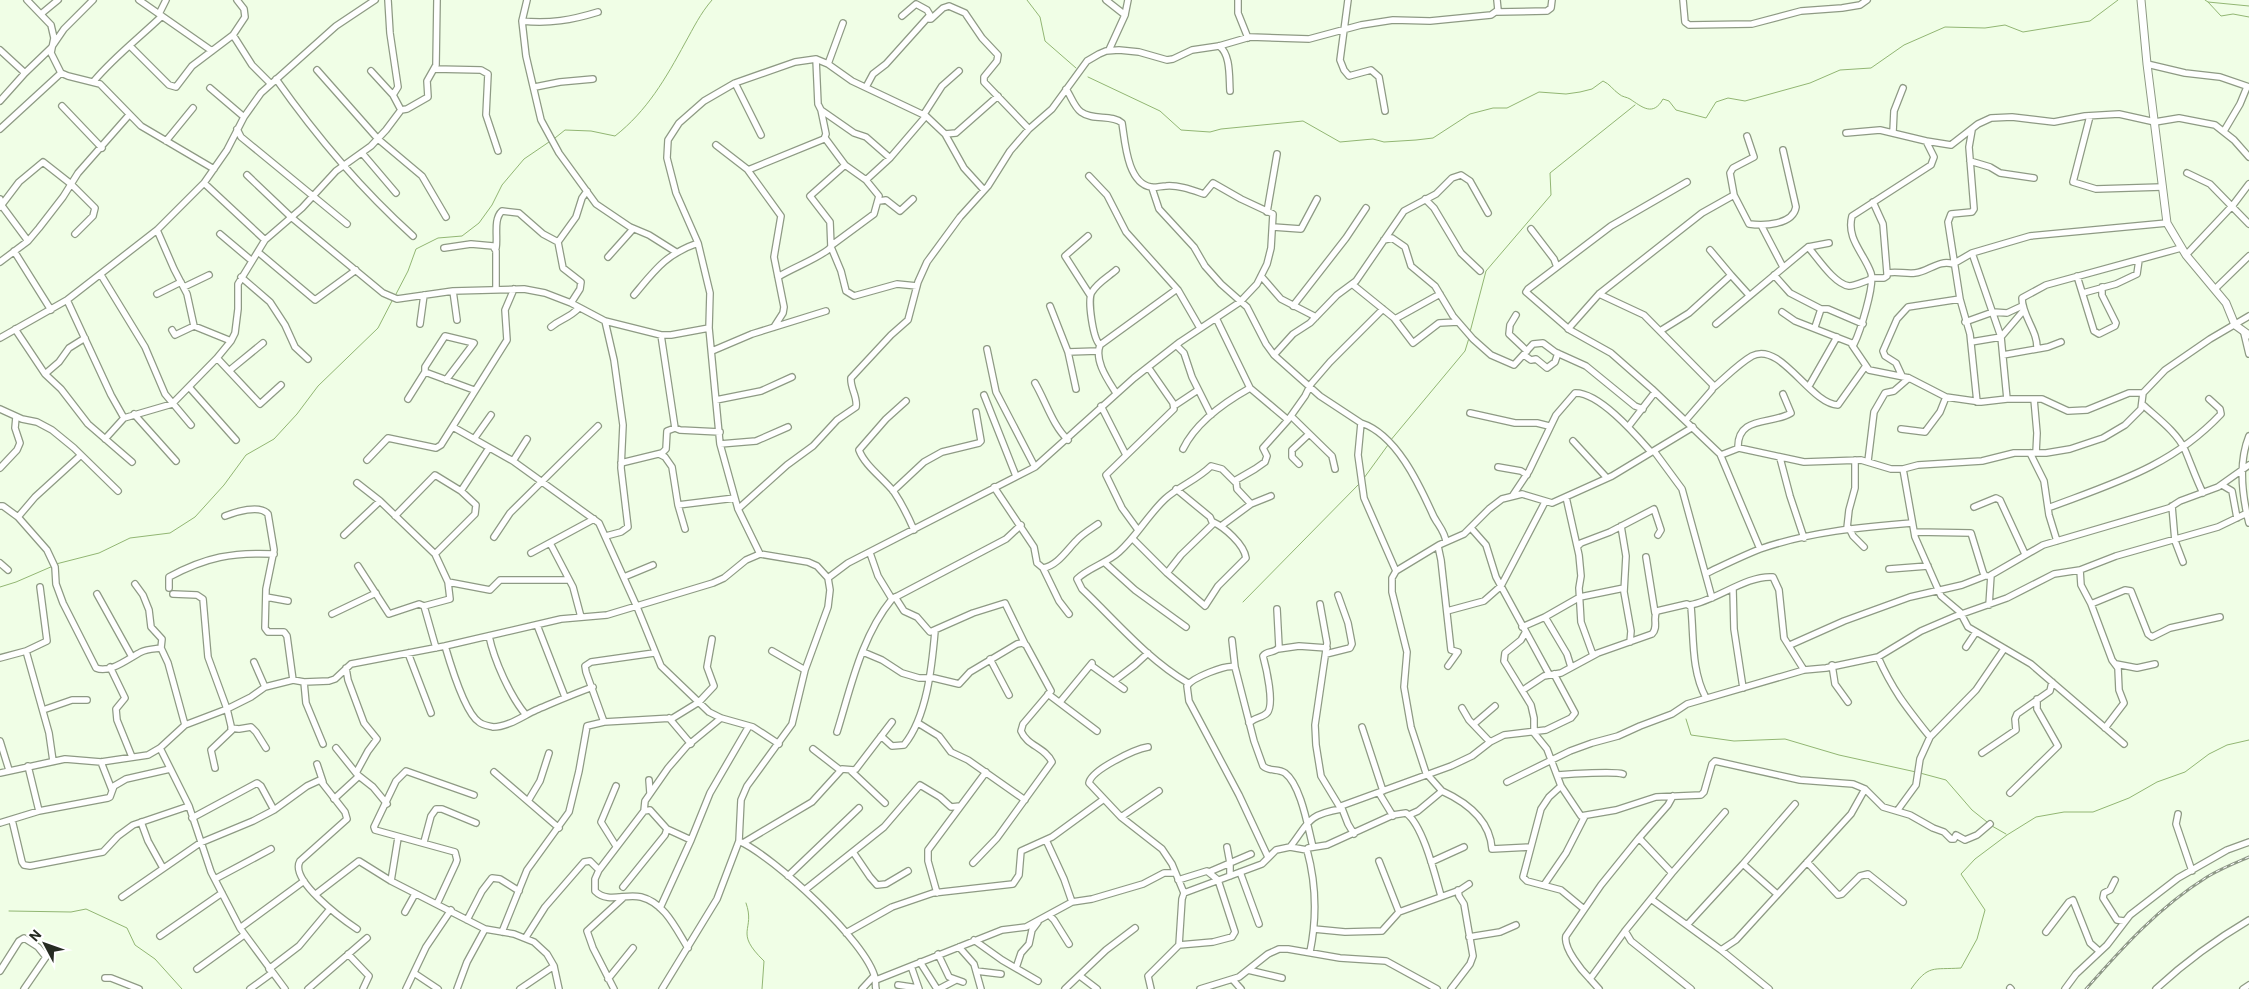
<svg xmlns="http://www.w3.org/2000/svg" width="2249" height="989" font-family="Roboto,sans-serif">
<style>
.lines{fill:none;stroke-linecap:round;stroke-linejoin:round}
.stream{stroke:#92b673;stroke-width:1}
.minor-casing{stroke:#8e9a84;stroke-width:8}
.tertiary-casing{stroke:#8e9a84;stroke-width:9}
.minor{stroke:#fff;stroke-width:5.5}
.tertiary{stroke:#fff;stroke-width:7}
.rail-casing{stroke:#8f9988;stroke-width:3}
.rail{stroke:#fff;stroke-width:1;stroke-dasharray:4;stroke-linecap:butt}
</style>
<rect width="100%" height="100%" fill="#f0fee6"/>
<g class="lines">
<!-- stream -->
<path class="stream" d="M1027,0L1040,17L1045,41L1076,68
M2205,0L2208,2L2249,6
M2208,2L2221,16L2233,14L2249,17
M1088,77L1160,111L1181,130L1210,132L1221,129L1303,121L1340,142L1373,139L1384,142L1416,140L1433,138L1470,114L1493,108H1507L1539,92L1566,94L1580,92L1592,89L1603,81C1610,84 1613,90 1619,94C1622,97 1627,97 1630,99C1642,107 1653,117 1663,99L1669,101L1676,110L1706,118L1716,102L1728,98L1745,101L1810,83L1840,70L1871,68L1904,45L1945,27L1985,28L2005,25L2023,32L2090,21L2118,0
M555,138L565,130L591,131L615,136C647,111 666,78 685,43C694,27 700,14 712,0
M395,296L408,271L416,249L438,238L462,236L479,223L492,205L502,185L524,159L549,142
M1470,332L1486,271L1551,195L1550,173L1635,105
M1390,441L1465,351L1469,338
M1364,478L1388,445
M56,564L99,553L130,538L170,533L195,517L224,485L246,455L274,439L297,414L318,386L378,328L393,299
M0,587L16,582L53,566
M1243,602L1360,483
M1686,719L1691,735L1734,741L1785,739L1839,755L1916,772
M1920,773L1946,780L1972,810L1987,822
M1992,826L2006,834
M746,903C756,931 733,931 764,961L762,989
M9,911L71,912L86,909L127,928L135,945L155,959L182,989
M1911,989C1929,964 1932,970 1961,968L1977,939L1985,910L1961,874L1975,859L2007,835L2036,817L2064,812H2093L2129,798L2157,782L2185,772L2209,754L2227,745L2249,740"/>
<!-- minor casing -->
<g class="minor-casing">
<path id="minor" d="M27,0L51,25L54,38L51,53L61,73L68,76L100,84L141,126L214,169
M139,0L212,51
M388,0L390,33L398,87L393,95L401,110
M527,0L522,21L526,56L541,120L559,153L596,204L630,227L649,235L676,252
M1106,0L1125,15
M1238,0V13L1248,38
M1348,0L1340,60L1344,70L1349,76L1371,70L1379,77L1385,111
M1683,0L1685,22L1689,25L1752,24L1801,11L1842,8L1860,5L1867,0
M1496,12L1547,11L1551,8L1552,0
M41,14L58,0
M159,14L166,0
M929,19H931L943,8L949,6L965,13L982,38L998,55L997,61L984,77V82L1029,129
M522,21C549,24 572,20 598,12
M233,35L252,65L271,84
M130,46L169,85L176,87L192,66L233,35L245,17L244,9L237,0
M1219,46C1231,54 1229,78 1230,91
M0,50L25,73
M1109,50L1125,15L1128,0
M816,59L818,104L821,110L854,133L866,137L890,158
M828,64L843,23
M2147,64L2185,73L2220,77L2249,87
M434,69L481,70L488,74L486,115L498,151
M317,70L378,139L422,176L446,217
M371,71L393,95
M276,79C316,136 361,189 413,236
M94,81C114,57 139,38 162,16
M735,83L761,135
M535,87L560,82L593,79
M866,87L873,74L886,64L930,15L927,10L916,4L902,16
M210,88L244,117
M0,101L25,73L51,48L64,29L93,0
M62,106L102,148
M924,114L942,86L959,71
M2090,116L2073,182L2096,189L2162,187
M0,129L61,73
M237,129L241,137L347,224
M1972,130L1969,147L1974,209L1972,212L1951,214L1948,222L1960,299L1970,334L1977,402
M2224,131L2240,104L2247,87
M1893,132L1894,111L1903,88
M1846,133L1880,130L1926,141
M945,134L956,133L998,96
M1747,136L1754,157L1733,168L1730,173L1734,195L1749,224C1764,226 1793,225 1796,207L1783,150
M825,138L845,165L866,180
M166,141L193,108
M716,145L747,169L781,216L774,257L784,307L783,313L774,327
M362,153L396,193
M1970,161L1990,167L2000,173L2034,178
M845,165L810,196L830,222L831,247L841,271L846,291L854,296L897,284L917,286
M748,170L824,139L826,134L821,110
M2187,173L2210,184L2249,224
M247,175L291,217L383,293L397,299L453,291L524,289L545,293L571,303L605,321L661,335H671L709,328
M1089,176L1107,195L1126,232L1178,290L1200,328
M1687,182L1611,226L1528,289L1526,292L1570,330L1611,353L1652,389L1720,454L1760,549
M204,183L265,240
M1152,188L1159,209L1194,247L1205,266L1221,284L1247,307L1266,344L1274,355L1320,396L1361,423L1358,455L1364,498L1396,571L1392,578V592L1407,652L1404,687L1411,727L1426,773L1442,791L1418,811L1409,815
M0,199L2,206L28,241
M1425,199L1434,208L1461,253L1480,271
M879,201L886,200L900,211L913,199
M0,207L19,182L43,162L71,184L95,208L93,216L75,234
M1267,212L1277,154
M1761,225L1783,267
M1273,227L1301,229L1317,199
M1531,229L1554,259L1557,267
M157,230L174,269L187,294L194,326
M220,234L252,261
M1088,236L1065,256L1090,295
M1384,240L1392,238L1405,247L1411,266L1435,286L1453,316L1473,339L1491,355L1514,365L1533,344L1543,343L1555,352L1586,366L1635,406L1643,409
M832,245L874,214L879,196L866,180L890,158L926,116
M1808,247C1817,257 1834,284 1849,286C1855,286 1865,281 1872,279
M444,248L471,244L493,246L496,251V288
M496,248C498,237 493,219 502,211L519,213L543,234L558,242
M1710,250L1731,275
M14,251L51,310
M258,252L315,300L356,270
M1972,253L2001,337L2007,399
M2186,255L2233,205L2249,184
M608,257L633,229
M0,262L28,241L39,228L63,197L78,173L129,115
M1116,270C1108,277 1097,283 1092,292C1087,299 1093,339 1100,345C1094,361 1108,380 1116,393
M1887,273C1897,271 1905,274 1915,273C1928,272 1939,259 1953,264L1972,253L2030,236L2167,223
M101,275L145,347L165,394L191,425
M1774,275L1790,293L1821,309L1815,327
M1261,276L1281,299L1316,317
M2077,276L2094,331L2099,334L2115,326L2116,323L2102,295V287
M241,277L270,302L285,325L295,347L308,359
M778,277C790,269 824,256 831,247
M1871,278H1884L1887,276V273L1883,224L1873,202
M1352,284L1394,318L1413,343L1439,323L1458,322
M184,287L209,275
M2215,289L2249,256
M453,291L457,320
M2083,293L2116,284L2137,274L2139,260
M157,294L181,282
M1599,294L1644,315L1713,385L1712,390L1686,420
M634,295C655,270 666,254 698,243
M67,300L111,395L124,418
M571,303L580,289L581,282L563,268L558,242L576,217L582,198L587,191
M1050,306L1068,352L1076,389
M1293,306L1346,238L1366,208
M1821,309H1828L1863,324
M1782,312L1795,321L1854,344L1852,345L1869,370L1909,378L1946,397L1981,402L2007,399H2042L2068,411L2087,410L2129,393H2143
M1516,315L1510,325L1509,334L1527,351
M1216,318L1250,388L1288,420
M1395,319L1440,294
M605,321L614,360L623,425L621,468L628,527L621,532L606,536
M1965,322L1993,312L2007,313L2022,306
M420,324L424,295
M1716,324L1808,247L1829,243
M551,327C562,318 568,319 579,308
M15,329L45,374L61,389L88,424L132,462
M1568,329L1599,294L1702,213L1734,195
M172,330L175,335L194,326L231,341
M1660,331L1689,313L1731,275L1749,295
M2244,333L2249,354
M661,335L675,428L680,430L720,432
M0,338L67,300L157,230L204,183L227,150L244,117L261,93L336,26L375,0
M1971,342L2001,337L2024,310
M1854,344C1860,332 1875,285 1871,273C1864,253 1846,239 1852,216L1931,165L1934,157L1926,141L1951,145L1978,124L1991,118L2012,117L2054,122L2085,116L2119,114L2155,122L2179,118L2215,125L2234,140L2249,157
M1100,345L1177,289
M1176,345L1184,353L1192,377L1211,415
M987,349L996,392L1035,467
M2037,349C2038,331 2022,316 2022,298L2046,285L2181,248
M712,351L752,334L826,311
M1068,352L1098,351
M1274,355L1293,334L1310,323L1337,295L1356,281L1404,211L1436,194L1452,178L1461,175L1470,181L1488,213
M1524,355L1531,360L1536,359L1547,368L1555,362L1558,353
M2003,355L2048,347L2061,342
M217,358L260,404L281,385
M230,370L263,343
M45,374L59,362L69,348L85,338
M1902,376L1896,363L1885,356L1883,351L1897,319L1908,307L1960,299
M446,380L474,343L445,336L425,367V372L474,390
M1035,383C1046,402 1053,426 1068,440
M1809,386L1837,337
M189,387L236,440
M1713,388C1725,378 1738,364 1752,356C1781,341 1810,404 1838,405L1865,367
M984,395L1016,476
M408,399L425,372
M2034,399L2037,433L2036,453
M716,400L761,391L792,377
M906,401L886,419L859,450C865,466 883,478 894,492C902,504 908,516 914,530
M2142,404C2156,417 2177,432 2185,450C2191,464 2196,479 2203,493
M1101,406L1126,455
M1174,406L1198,390
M0,409L22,419L37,422L52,430L74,448L118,491
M1470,413L1515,423H1537L1549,426
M134,414L176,461
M1291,416L1332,456L1335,469
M1361,423C1396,434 1419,484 1433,515C1437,524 1445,531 1446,542
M453,427L513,461L599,523L637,607L661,666L709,712L721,718L753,727L779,744
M1628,427L1655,392
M1901,429L1925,432L1940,412L1946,397
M2249,436C2238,463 2242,495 2249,523
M105,439L124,418L172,404L217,358L231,341L235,333L238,309V284L265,240L302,208L336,171L371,146L386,130L401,110L407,109L428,97L427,81L436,65L437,0
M474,439L491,415
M1573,441L1607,478
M720,444L756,441L788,427
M1738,448C1737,415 1772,425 1791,413L1783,394
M1183,449C1196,422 1225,402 1250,388
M1654,451L1682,489L1712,598
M2030,453L2044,481L2049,515L2057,541
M659,454L665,457L672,467L678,505L685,529
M1721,455L1739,448L1804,462L1861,460L1891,469H1903L1918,465L1982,461L2014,453H2046L2070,449L2103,438L2125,425L2141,409L2143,393L2165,370L2210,339L2249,316
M1780,458L1790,496L1804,538
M367,460L388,438L436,448L441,445L507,340L505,310L514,289
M513,461L527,439
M1868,461L1874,412L1885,393L1894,391L1909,378
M621,463L662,453L666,449L667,431L675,428
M1299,464L1292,457V450L1309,434
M1498,467L1521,471L1527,475
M0,468L17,450L20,443L15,428L16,417
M1903,469L1915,537L1941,596L1960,612L1968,627L2031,664L2124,744
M357,483L380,501L435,554L448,582L450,599L424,606L419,604L389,614L358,566
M2222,485L2232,491L2237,518
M994,487L1034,547L1037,563L1043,568L1059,601L1069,614
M461,491L489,448
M893,491L924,462L942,452L979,443L981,441L976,412
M1513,495L1529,471L1556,415L1575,393C1599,392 1636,435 1651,452
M1566,497L1579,555L1581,576L1579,588L1581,622L1593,655
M1251,504L1237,489L1236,480L1255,469L1265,462L1267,456L1263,448L1288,420L1305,396L1311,384L1330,362L1383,309
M678,505L735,498
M0,506H3L18,517L47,550L55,567L56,584L63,603L96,668C110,674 129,658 141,652C147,649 154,649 161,648
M2172,506L2175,541L2183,562
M1974,507L1996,498L2000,500L2025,554
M2048,508C2114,483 2171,467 2221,414L2220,409L2209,399
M738,509L787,465L813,446L837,420L856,407C858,397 850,388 851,378L891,335L908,320L918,282L927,262L960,217L988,186L1010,151L1029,129L1052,109L1087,61L1099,54L1106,51L1119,50L1139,52L1167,60L1173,59L1192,50L1219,46L1250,37L1309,39L1361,25L1393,20L1430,21L1491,15L1498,10L1497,0
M225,516C235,512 260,504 268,514L274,550L266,589L265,628L268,632H284L287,636L293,680
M395,516L435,475L461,491L476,505L475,514L435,554
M18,517L35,497L81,455
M1221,526L1251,504L1271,496
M1621,526L1626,556L1624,592L1631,631L1630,642
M1471,528L1486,545L1496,577L1549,674
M1847,528L1849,510L1855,488V460
M1849,528L1853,536L1864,547
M1138,530L1122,508L1106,475L1174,409L1173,403L1148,367
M1915,532L1971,533L1983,572L1985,576H1988
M344,535L380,501
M494,537L510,513L598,426
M1132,538L1167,573L1205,606L1218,586L1246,558C1244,544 1224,527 1213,522
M550,543L573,587L581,617
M1438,546L1441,560L1451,650L1458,652L1448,666
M1578,546L1581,543L1610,532L1654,509L1661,530L1658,535
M531,553L594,519
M870,553L878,576L892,599
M760,554L738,509L720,444L709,328L710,293L698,243L676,193L667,158L668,140L679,123L704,101L735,83L795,62L816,59L828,64L852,81L926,116L945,134L964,168L984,190
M1646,557L1655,613
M1104,562L1135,590L1186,627
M0,563L8,570
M1043,568C1057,566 1067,550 1076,541C1082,534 1091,529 1098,524
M1889,569L1928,566
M1396,571L1439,545L1464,534L1489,509L1502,499L1522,494L1552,503L1612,476L1693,427
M1167,573L1181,555L1213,524L1210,517L1176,489
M1707,573C1724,565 1742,556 1760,549C1809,532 1861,527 1912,523
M624,577L653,565
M828,578L848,563L1035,467L1134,378L1180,342L1240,302L1257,284L1267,264L1271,248L1273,214L1241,199L1213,183L1204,194C1192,190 1179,185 1166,186C1161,186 1155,188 1151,187C1127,183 1125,141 1122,123C1112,114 1093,121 1081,112C1074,107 1071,96 1066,89
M448,582L490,590L500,580H569
M135,584L143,595L149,610L151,627L162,639L161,648L168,663L185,725
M169,588V577C206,557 233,552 274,554
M1733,589L1734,629L1743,688
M97,594L132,657
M173,594L197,595L203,599L208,657L227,709L232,730L211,750L215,768
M266,597L288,601
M895,597L904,611L917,617L930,632L973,613L1005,603L1025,644
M1320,604L1327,643L1315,725L1316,745L1321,776L1341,809
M2091,604L2125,590L2131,591L2148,634L2152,637L2170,628L2220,617
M1690,605C1716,601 1746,575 1773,577L1779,590L1784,638L1804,670
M1989,605L1991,575L2043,545L2169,508L2180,501L2218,487L2249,465
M424,606L436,648
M1447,611L1484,601L1501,586L1545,502
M332,614L376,593
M1545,617L1580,597L1624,588
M537,625L565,697
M1522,627L1545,617L1567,654L1571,667
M1525,633L1521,640L1505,653L1504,661L1531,705L1534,718V733L1547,749L1561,786L1581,816L1616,810L1656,797L1701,795L1704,792L1712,764L1715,761L1800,780L1853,784L1865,789L1883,807L1910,815L1933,828L1944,832L1951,839H1954L1956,835L1965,840L1977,835L1990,824
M489,636C494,660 510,696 526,715
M1232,640L1235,667
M1790,645L1844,621L1910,597L1962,585L1985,576
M445,646C450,663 465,713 479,722C482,725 489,726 493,727C508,727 523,716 536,710C555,702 573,694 593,687
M1966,647L1976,632
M1278,649L1299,646L1327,648
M26,651L49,733L53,761
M772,651L805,670
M863,652L882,660L902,673L919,678H934L959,684L970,672L1017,644L1022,643L1026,645L1051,691L1023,724L1021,731C1027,746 1045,747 1052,762L997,838L973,863
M408,653L431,713
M1326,654L1350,648L1352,644L1348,623L1338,595
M1878,657C1893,691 1907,708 1930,737
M0,658L26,651L47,641L40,587
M990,659L1009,695
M254,662L265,687
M2116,664L2137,668L2155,664
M1832,665L1835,684L1848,702
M110,667L125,698L116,709L117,720L132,757
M1114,681L1135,665L1148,653
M304,682L306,703L323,744
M1188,683C1147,659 1116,621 1082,589L1077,579C1088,568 1107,563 1119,552C1136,537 1148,515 1165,499C1179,486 1197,480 1211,466L1222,469L1235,482
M1523,690L1544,676L1561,673L1598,653L1652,634C1659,627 1652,618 1657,611L1687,604L1691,607C1694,638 1691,670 1706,698
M1048,694L1097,731
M1060,702L1092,663V666L1124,689
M1462,708L1469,720L1490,742
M43,710L72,700H87
M669,718L691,744
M604,722L586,672L585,666L591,662L654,653
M918,723L939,736L951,752L968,760L1025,800
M1249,723C1255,717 1262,718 1267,713C1275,705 1266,667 1263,656C1267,650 1275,654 1279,647L1277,609
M1474,724L1495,706
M1362,727L1383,791
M231,728L239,729L251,727L256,732L266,748
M2105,728L2124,703L2119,690L2118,668L2112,660L2091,604L2081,585L2080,570L2116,556L2218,527L2247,513
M837,732C851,687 861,637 892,599L1006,539L1021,525
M881,736L892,746L904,745C927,717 932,666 935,631
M0,741L9,770
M1148,747C1135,749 1091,770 1089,783L1121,817L1162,849L1172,864L1184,893
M160,748L189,806L211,872L240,928L285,989
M336,748L356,773
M813,749L840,770
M1982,753L2016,730L2015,719L2017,714L2050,691L2052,682
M101,762L112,790
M317,764L323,782
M28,766L39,811
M850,770L885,803
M494,772L559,828
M0,773L65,759L101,762L148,755L160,748L185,725L227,709L251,697L265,687L293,680L304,682L329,681L335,679L351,664L445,646L561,619L607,615L713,583L724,578L746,560L760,554L808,562L817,566L828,578L830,590L828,607L805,670L792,724L747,786L741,800L739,841L717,899L662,989
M1558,775C1570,774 1615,771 1623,774
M359,776L373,787L387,804
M649,780L650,793
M1507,782L1570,751L1592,743L1618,736L1640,726L1672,714L1687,704L1804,670L1826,668L1878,657L1921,631L1956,616L2007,598L2054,574L2080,570
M1561,786L1549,797L1541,809L1523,877L1527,881L1561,890L1584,909
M1442,791C1466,802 1490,820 1492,849L1530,847
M1379,793L1393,816
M2010,793L2058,746L2037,709V699
M334,799L359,776L356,773L368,751L377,739L364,723L348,680L346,668
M528,801L540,781L549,753
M1341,806L1348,824L1354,834
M644,811L650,810L667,829L691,840
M1897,811L1916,785L1920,759L1930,737L1976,690L2004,649
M2178,814L2176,824L2192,871
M1121,817L1159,791
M192,818L257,783L261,786L274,810
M12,820L22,862L24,865L30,866L103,852L118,836L133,825L189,806
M141,822L148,841L163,868
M0,823L39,811L108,798L110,797L114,786L126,779L170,769
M1046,840L1064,879L1072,902
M739,841C773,856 867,942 875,978C876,982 875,985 876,989
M424,842L431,816L436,809H442L476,823
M743,843L812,802L842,769L854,770L856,769L892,722
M616,846L601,822L616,786
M1227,847L1230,863L1251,854
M1290,847L1307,850L1308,848L1327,845L1393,815L1406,813C1423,825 1435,875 1441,896
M1307,850C1316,883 1317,918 1310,952
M853,852L870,877L877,885L886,884L908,871
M1268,857L1239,795L1189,701L1187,686C1192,678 1226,664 1235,667L1254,741L1263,766C1269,772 1278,768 1285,773C1301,785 1308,828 1313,847
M1379,861L1399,912
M1431,862L1464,847
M1807,862L1838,895L1842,894L1860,876L1868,874L1903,902
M1209,872L1230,863V876
M1240,872L1259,924
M1672,873L1725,812
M788,876L859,808
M215,879L271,849
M1178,880L1207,871L1218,880L1235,932L1232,937L1213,942L1179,945
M2115,880L2110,890L2104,893L2103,898L2117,920L2124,921
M391,881L398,838
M1544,885L1566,853L1585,816
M623,887L665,835L667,829
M806,889L884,827L920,785L940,797L951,807L960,806
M937,893L928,861V850L986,772
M316,894L359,861L391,881L485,929L514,934L534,942L547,954L554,966L559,989
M1777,894L1743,864L1795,804
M122,897L200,843L253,821L274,810L307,786L320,780L345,812L347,819L300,861C289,880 342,919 357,929
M1651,899L1721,950L1736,940L1851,814L1865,789
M437,904L456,863L457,860L455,852L375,830L374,827L396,781L406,771L474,795
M660,908L691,840L710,793L749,726
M405,912L415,894
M1049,915L1054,920L1069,944
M467,920L482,891L492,878L500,879L519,891
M1687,925L1743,864
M240,928L304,881
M1314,929L1345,932L1382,931L1399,912L1460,890L1469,884
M1625,931L1631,941L1691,989
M502,932L527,870L569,812L579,771L587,726L604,722L673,718L699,702L714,686L707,667L712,639
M2046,932L2069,902L2073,900L2090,943L2099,951
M846,933L892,907L933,893L1013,884L1019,875L1021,851L1052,837L1104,799
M160,936L222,893
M526,937L545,907L584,862L590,861L599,870
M1469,937L1500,932L1516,925
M974,940L1002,960L1038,981
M959,947L974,964L981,989
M688,948C676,929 665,903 641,897C625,893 608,904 595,891V879L599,870L644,811L645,801L668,768L687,746L721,718
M1721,950L1769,989
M348,954L369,976L363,989
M938,954L949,977L963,982
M920,962L937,989
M911,966L919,989
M1016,968L1021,953L1029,944L1032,930L1038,922
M197,969L244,935
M269,969L299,946L330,909
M1248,970L1282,978
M0,971L19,941L24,938L38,947L46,957L24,989
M976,971L1001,974
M414,973L438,989
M1080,976L1097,989
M105,978H111L139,989
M608,979L633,948
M1590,979C1582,971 1563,948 1566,936L1601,885L1639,838L1668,805L1673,796
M876,980L1002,930L1026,927L1072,902L1092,899L1143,884L1164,873H1174
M1233,980L1241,989
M898,985L918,988
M2010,988L2011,989
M250,989L272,973
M308,989L367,938
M406,989L426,947L451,910
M457,989L467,962L485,929
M520,989L554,966
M614,989L593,948L587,931L624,897
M862,989L874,976
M939,989L956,980
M1065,989L1106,950L1135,928
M1151,989L1148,976L1179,945L1182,899L1184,893L1262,864L1276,850L1290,847C1309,823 1306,815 1341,809V806L1451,766L1472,756L1490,742L1504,735L1546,730L1571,718L1575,713L1554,674
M1200,989L1239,977L1268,954L1279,949H1288L1340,958L1386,961L1437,989
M1451,989L1470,964L1473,956L1464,904L1459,896L1458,890
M1599,989L1590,979L1625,931L1672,873L1639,838
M2065,989L2076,974L2107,945L2130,915L2178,878L2227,850L2249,842
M2156,989C2185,962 2215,940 2249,920
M2243,989L2249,985"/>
</g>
<!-- tertiary casing -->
<g class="tertiary-casing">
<path id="tertiary" d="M2141,0L2147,64L2167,223L2186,255L2226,303L2235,325L2249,335"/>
</g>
<!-- minor -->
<use href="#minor" class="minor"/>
<!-- tertiary -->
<use href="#tertiary" class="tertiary"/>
<!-- rail casing -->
<g class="rail-casing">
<path id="rail" d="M2086,989C2123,947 2159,907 2207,877C2220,869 2235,863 2249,857"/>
</g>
<!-- rail -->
<use href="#rail" class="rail"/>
</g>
<!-- north arrow -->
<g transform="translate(45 944) rotate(311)" stroke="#ffffff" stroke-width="4" paint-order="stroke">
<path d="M0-4L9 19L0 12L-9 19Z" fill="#262b22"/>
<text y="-8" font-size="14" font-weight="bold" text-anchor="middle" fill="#262b22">N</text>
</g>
</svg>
